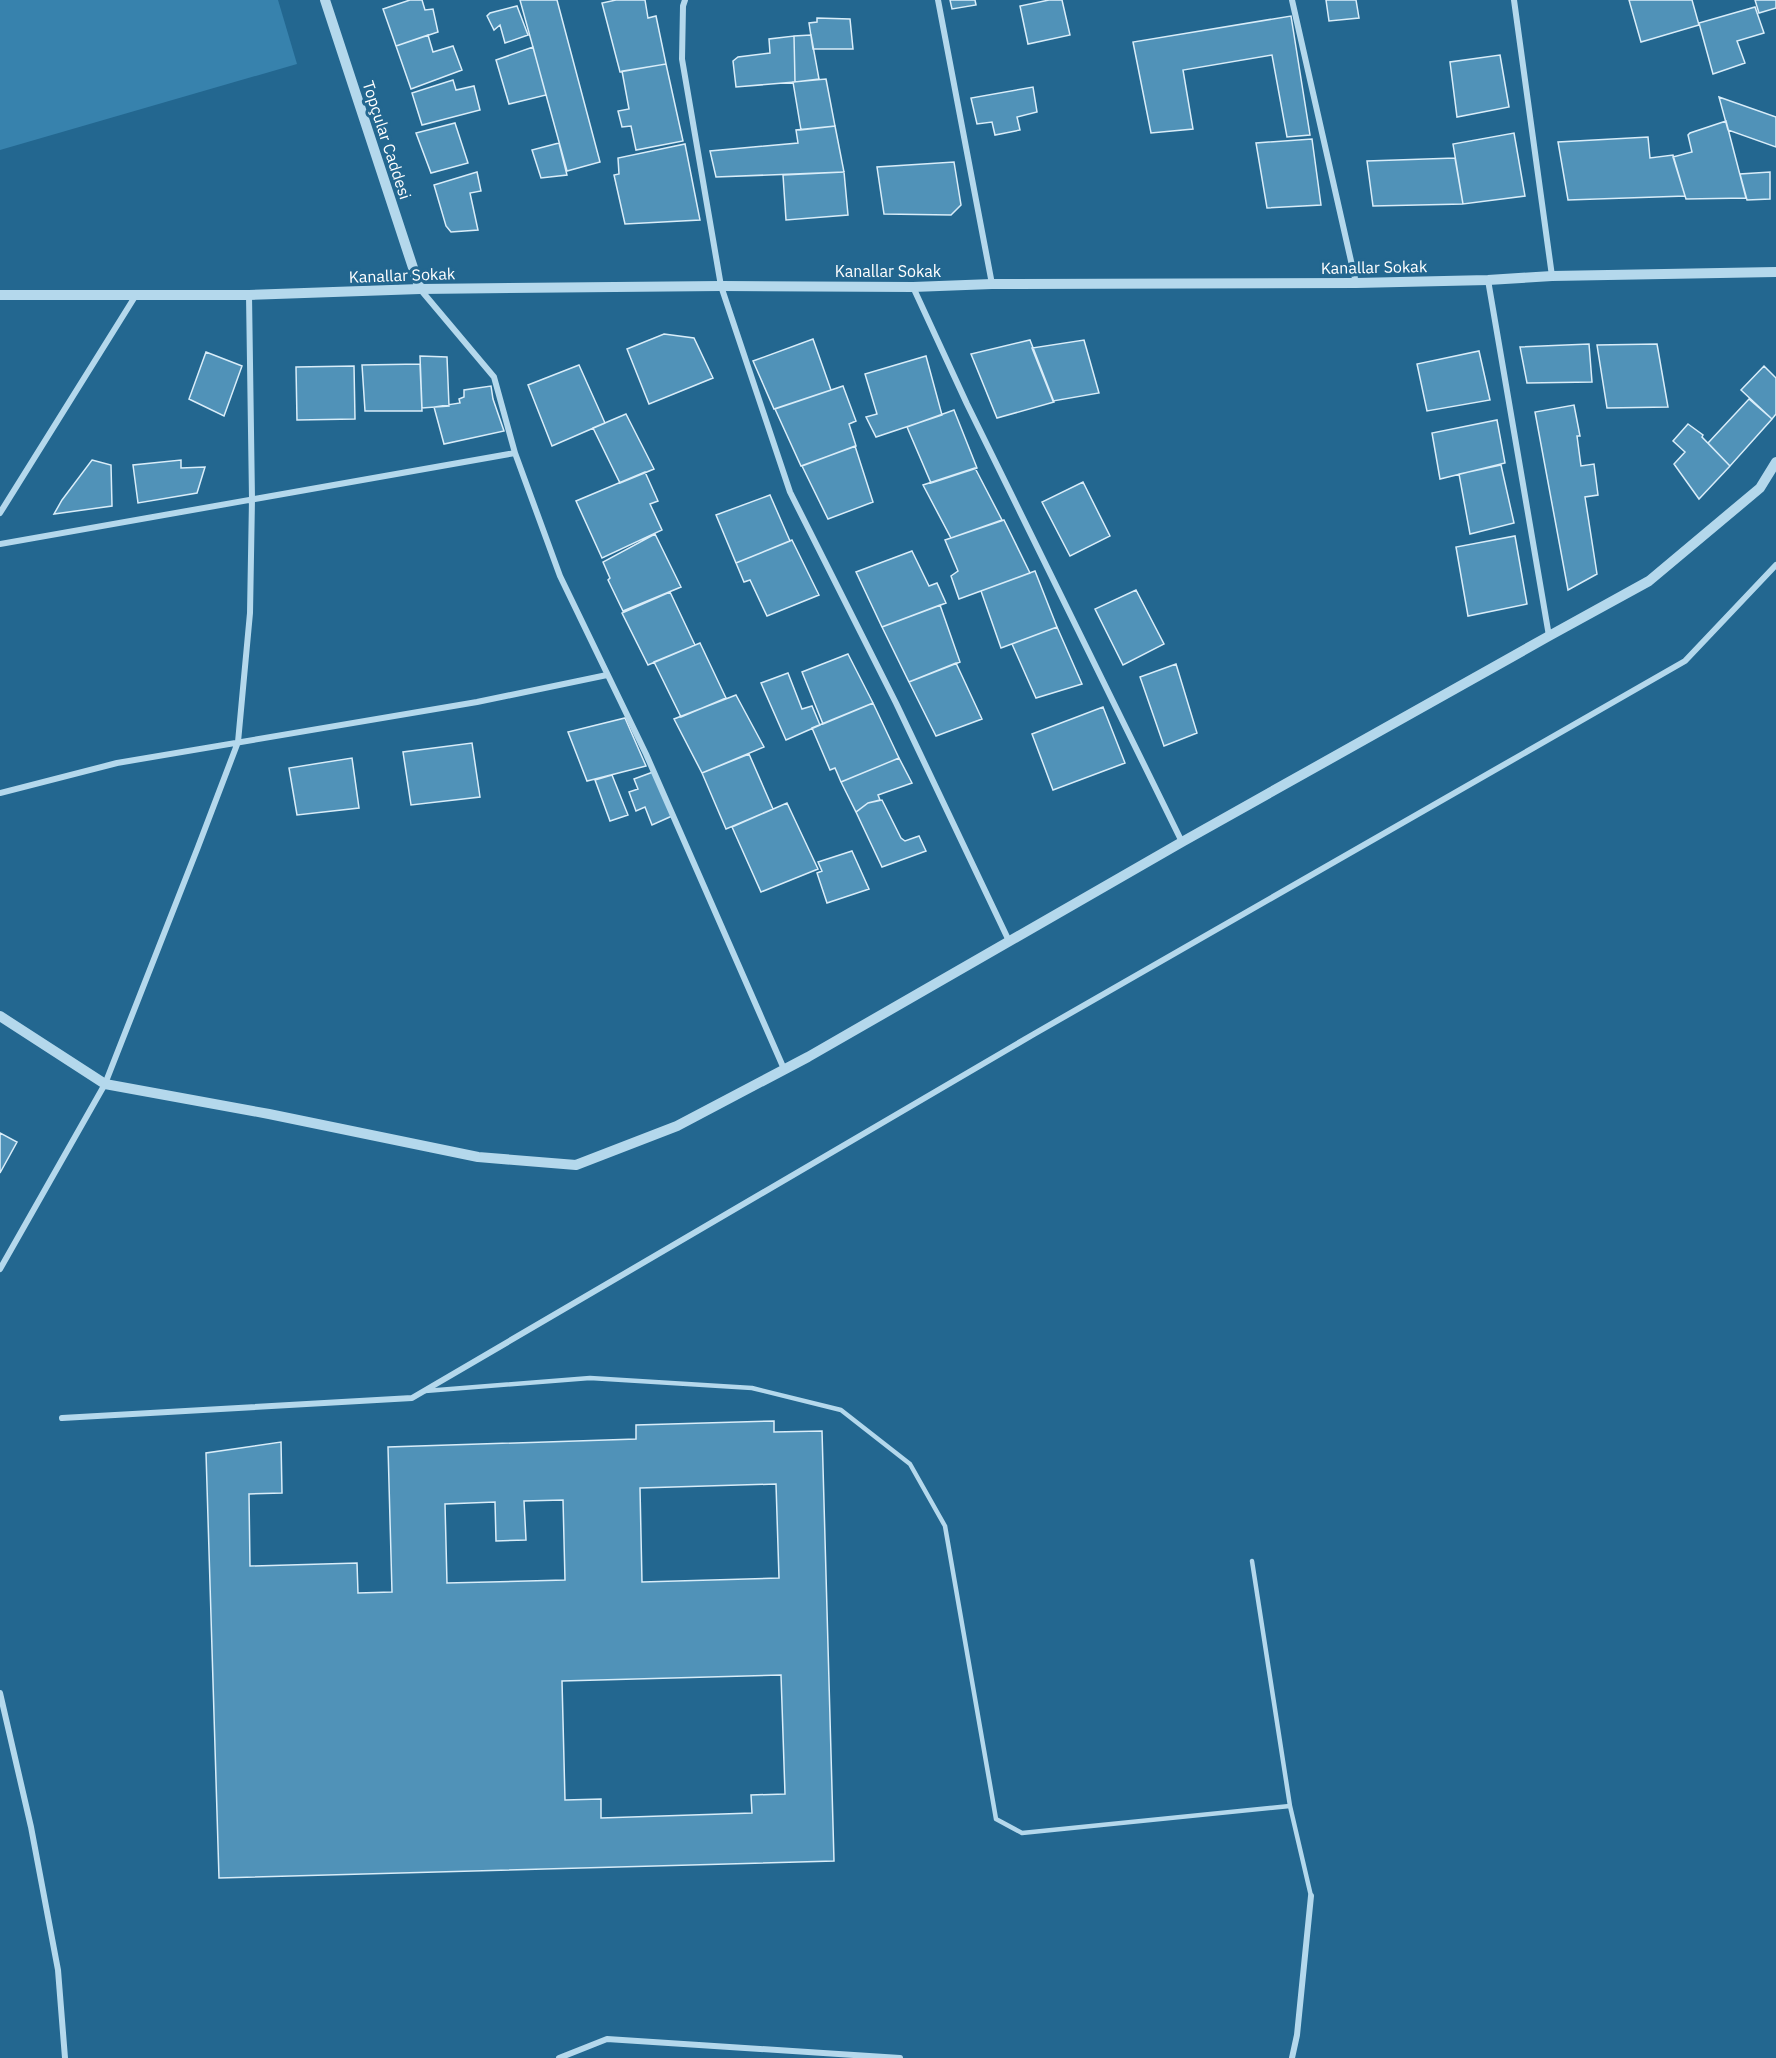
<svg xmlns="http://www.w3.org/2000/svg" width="1776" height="2058" font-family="'IBM Plex Sans',sans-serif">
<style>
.green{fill:#3782ad}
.building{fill:#5092b8;stroke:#d9edf9;stroke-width:1.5;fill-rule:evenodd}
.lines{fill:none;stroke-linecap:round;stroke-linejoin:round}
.service{stroke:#b4d8ec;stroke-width:4.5}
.minor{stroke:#b4d8ec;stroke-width:6}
.tertiary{stroke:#b4d8ec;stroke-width:10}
.labels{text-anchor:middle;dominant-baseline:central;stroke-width:6;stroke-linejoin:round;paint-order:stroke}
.street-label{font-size:16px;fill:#fff;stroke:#236790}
</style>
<rect width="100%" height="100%" fill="#236790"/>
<!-- green -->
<path class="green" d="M0,0H278L297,64L0,150Z"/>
<!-- building -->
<path class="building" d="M410,0H422L425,10L433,9L438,32L396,46L383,9Z
M520,0H557L600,162L567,171Z
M616,0H645L648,18L656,16L666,64L620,72L602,3Z
M950,0H975L976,5L952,9Z
M1049,0H1062L1070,35L1028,44L1020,6Z
M1326,0H1356L1359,18L1329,21Z
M1629,0H1692L1699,25L1641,42Z
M1755,0H1776V8L1759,13Z
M517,6L528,35L505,43L500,25L494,30L487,16L490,13Z
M1755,7L1764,33L1737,41L1745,63L1713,74L1699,23Z
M1291,16L1310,135L1287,137L1272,55L1183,70L1193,129L1151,133L1133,42Z
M817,18L850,19L853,49H813L809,23L817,22Z
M428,35L433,52L453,46L462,70L411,89L396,46Z
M811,35L819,79L795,82L794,36Z
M794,36L795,82L736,87L733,61L738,57L770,53L769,39Z
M533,47L546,95L509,104L496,60Z
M1500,55L1509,107L1457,117L1450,62Z
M666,64L683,141L636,150L631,126L622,127L618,111L629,109L622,71Z
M826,79L835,126L801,130L793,82Z
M453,80L456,90L474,86L480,110L422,125L412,93Z
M1033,87L1037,112L1017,117L1020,130L995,135L992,122L977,124L971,98Z
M1719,97L1776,117V147L1728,130Z
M1726,121L1746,198L1686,199L1673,157L1692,152L1688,135L1690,133Z
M455,123L468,163L431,173L416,133Z
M835,126L844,172L716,177L710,151L798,143L796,130Z
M1514,133L1525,196L1463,204L1453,144Z
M1648,137L1650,158L1673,155L1685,196L1568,200L1558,142Z
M1312,139L1321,205L1267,208L1256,143Z
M559,143L567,175L541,178L532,150Z
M685,144L700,220L625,224L614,175L619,174L618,158Z
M1455,158L1463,204L1373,206L1367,161Z
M954,162L961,205L951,215L884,214L877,167Z
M477,172L481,191L470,193L478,230L451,232L446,226L434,185Z
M844,172L848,215L786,220L783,175Z
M1770,172V199L1747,200L1740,174Z
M664,334L694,338L713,378L649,404L627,349Z
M813,339L831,390L774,409L753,361Z
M1030,340L1054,402L997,418L971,354Z
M1084,340L1099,393L1053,401L1032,348Z
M1589,344L1592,382L1527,383L1520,347Z
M1657,344L1668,407L1607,408L1597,345Z
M1479,351L1490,400L1427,411L1417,364Z
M206,352L242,366L224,416L189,399Z
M420,356L447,357L449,406L422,408Z
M926,356L942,415L876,437L866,417L877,414L865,374Z
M420,364L422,411H365L362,365Z
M579,365L605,423L552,446L528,385Z
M354,366L355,419L297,420L296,367Z
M1764,366L1776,378V414L1772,419L1741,390Z
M491,386L493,399L504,431L444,444L434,407L460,403L459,399L464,397V390Z
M843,386L856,421L849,424L856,446L801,466L775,409Z
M1749,399L1772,419L1730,466L1708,443Z
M1574,405L1580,436H1577L1581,466L1594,464L1598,495L1585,497L1597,574L1568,590L1535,412Z
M954,410L977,468L931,483L907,427Z
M626,414L654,469L620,483L593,428Z
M1497,420L1505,463L1440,479L1432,433Z
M1688,424L1703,435L1702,437L1730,466L1699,499L1674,464L1685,452L1673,441Z
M855,446L873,502L828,519L802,466Z
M92,460L111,465L112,506L54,514L62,500Z
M181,460V468L205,467L197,493L138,503L133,465Z
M1501,465L1514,523L1470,534L1459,474Z
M975,468L1002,520L951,538L923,485Z
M645,472L658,501L650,504L662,530L602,558L576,501Z
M1083,482L1110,536L1070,556L1042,502Z
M770,495L790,541L736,563L716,515Z
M1004,520L1030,573L959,599L951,576L958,571L945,540Z
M655,534L681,587L623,611L608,580L610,578L603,562Z
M1515,536L1527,604L1468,616L1456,547Z
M792,540L819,595L767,616L750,580L744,582L736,563Z
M912,551L929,586L937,583L946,603L882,627L856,572Z
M1035,571L1057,627L1001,648L981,591Z
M1136,590L1164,644L1123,665L1095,609Z
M670,592L695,645L648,665L622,613Z
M940,605L960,662L909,682L882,627Z
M1057,627L1082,684L1036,698L1012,644Z
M700,643L726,698L681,717L654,662Z
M848,654L873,703L823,724L802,672Z
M956,663L982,719L936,736L909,682Z
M1176,664L1197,733L1164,746L1140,677Z
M788,673L802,709L812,706L820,725L786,740L761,683Z
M736,695L764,747L702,773L674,719Z
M873,703L899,758L841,782L835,768L830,770L812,728Z
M1103,707L1125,763L1053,790L1032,734Z
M625,718L646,766L587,781L568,732Z
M472,743L480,797L411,805L403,752Z
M749,754L773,809L726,829L702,773Z
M352,758L359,808L297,815L289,768Z
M899,758L912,783L878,795L880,800L868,803L856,812L841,782Z
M653,772L672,816L652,825L645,807L636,811L629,792L638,789L634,779Z
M612,775L628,815L610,821L595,780Z
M882,800L901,838L905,841L919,836L926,851L882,867L856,812L868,803Z
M787,803L818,869L761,892L732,827Z
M852,851L869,889L827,903L817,873L822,871L818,862Z
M0,1133L17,1142L0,1173Z
M774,1421V1432L822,1431L834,1861L219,1878L206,1453L281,1442L282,1493L249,1494L250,1566L357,1563L358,1593L392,1592L388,1447L636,1439V1425ZM776,1484L779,1578L642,1582L640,1488ZM563,1500L565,1580L447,1583L445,1504L495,1502L496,1541L526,1540L524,1501ZM781,1675L785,1794L751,1795L752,1813L601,1818V1799L565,1800L562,1681Z"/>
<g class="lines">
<!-- service -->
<path class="service" d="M425,1391L590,1378L752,1388L841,1410L910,1464L945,1526L996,1819L1022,1833L1290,1806L1252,1561
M1290,1806L1311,1896"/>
<!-- minor -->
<path class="minor" d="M685,0L683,6L682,59L721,286L790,492L896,703L1009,941
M938,0L992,284
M1292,0L1356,283
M1514,0L1552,276
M1488,280L1549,636
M913,287L967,404L1182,842
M420,289L494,377L515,453L560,576L646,754L784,1069
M0,513L136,295
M0,544L515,453
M0,793L117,763L477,702L607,675
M0,1269L105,1084L198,847L238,742L250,613L252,499L249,295
M62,1418L412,1398L1034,1034L1685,661L1776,565
M0,1693L31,1827L58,1970L65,2058
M559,2058L607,2039L900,2058
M1292,2058L1297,2035L1311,1896"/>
<!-- tertiary -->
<path class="tertiary" d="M325,0L420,289
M0,295H249L420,289L721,286L913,287L992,284L1356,283L1488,280L1552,276L1776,272
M0,1016L105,1084L269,1114L478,1157L576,1165L677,1126L808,1057L1182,842L1549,636L1649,581L1760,488L1776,462"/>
</g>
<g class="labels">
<!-- street labels -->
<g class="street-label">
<text transform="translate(387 140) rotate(72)">Topçular Caddesi</text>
<text transform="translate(1374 267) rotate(-1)">Kanallar Sokak</text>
<text x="888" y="271">Kanallar Sokak</text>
<text transform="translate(402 275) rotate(-2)">Kanallar Sokak</text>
</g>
</g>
</svg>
